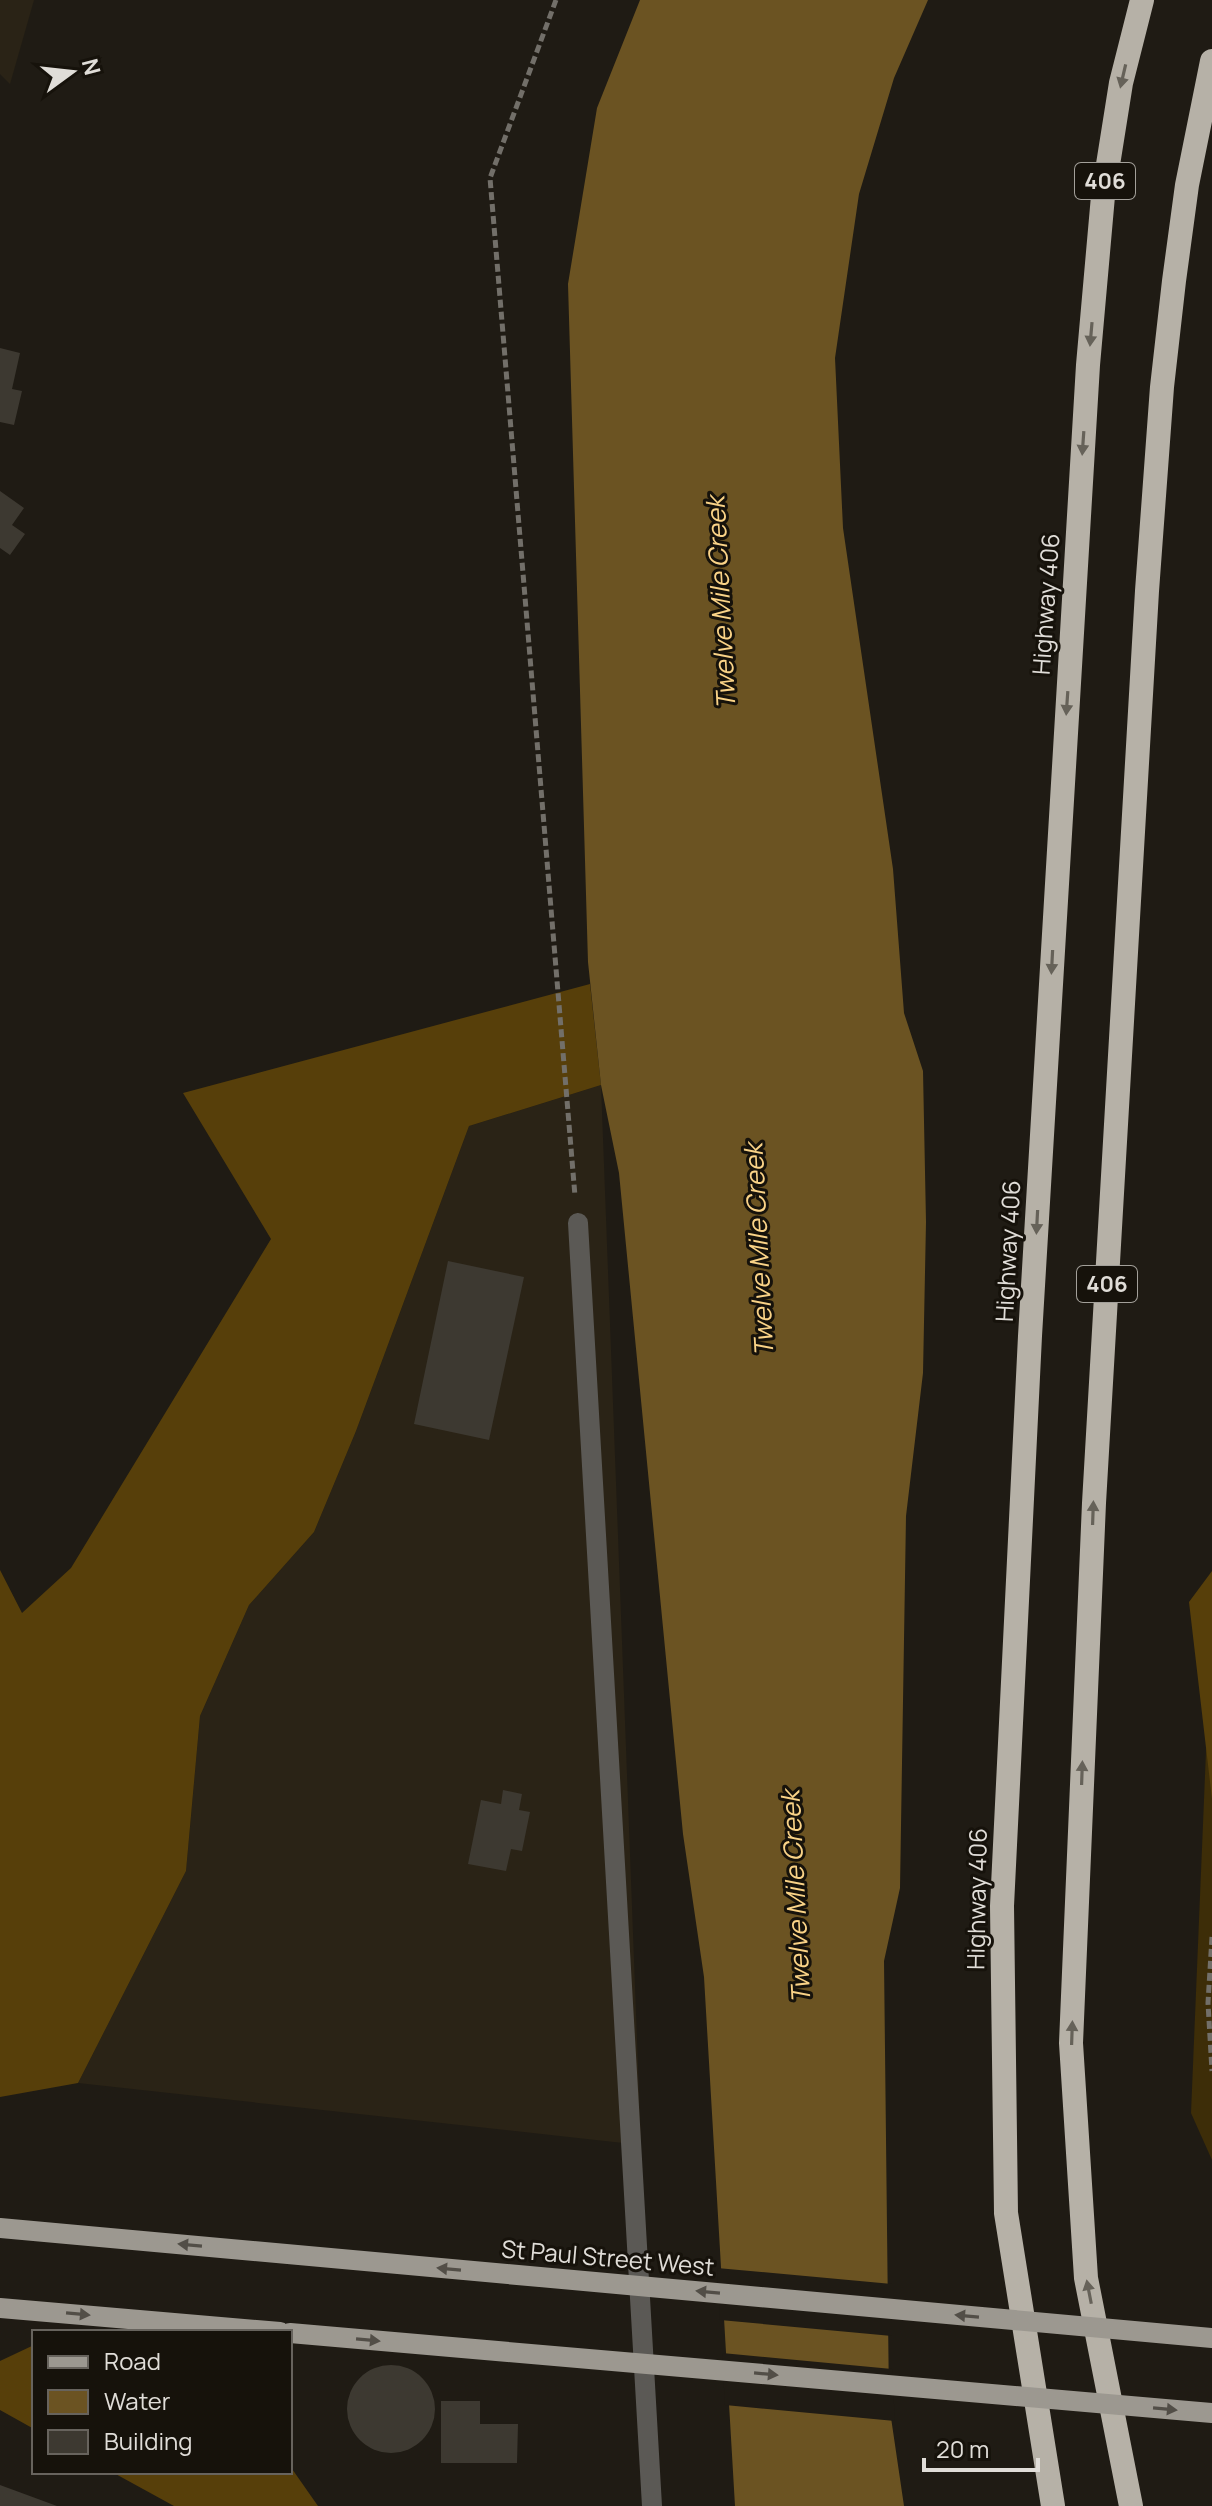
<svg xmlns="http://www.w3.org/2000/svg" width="1212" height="2506" font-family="Manrope,sans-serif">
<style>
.built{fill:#2a2316}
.green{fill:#3d2d08}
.forest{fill:#573f0a}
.water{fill:#6b5322}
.pier{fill:#1f1b14}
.building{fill:#3d3931}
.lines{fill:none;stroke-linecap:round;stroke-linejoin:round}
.path{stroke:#726f69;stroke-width:5;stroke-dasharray:8 4;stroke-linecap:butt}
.minor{stroke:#5b5955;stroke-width:20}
.major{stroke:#9c9890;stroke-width:20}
.highway{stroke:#b6b1a7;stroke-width:24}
.major-bridge{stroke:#9c9890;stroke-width:20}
.oneway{fill:#666259}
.oneway2{fill:#524e47}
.labels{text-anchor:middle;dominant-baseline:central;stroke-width:6;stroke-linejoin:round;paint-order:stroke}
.shield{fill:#16120b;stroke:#a3a09a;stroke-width:2}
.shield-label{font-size:22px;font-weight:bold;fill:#e0ddd8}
.street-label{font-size:24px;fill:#e0ddd8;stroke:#16120b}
.water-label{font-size:26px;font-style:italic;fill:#fad387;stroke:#16120b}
</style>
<rect width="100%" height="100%" fill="#1f1b14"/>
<!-- built -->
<path class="built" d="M0,0H34L10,84L0,74Z
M601,1085L641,2145L78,2083L186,1871L200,1716L249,1605L314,1532L356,1431L469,1126Z"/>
<!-- green -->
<path class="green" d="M1212,1607V2160L1191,2113Z"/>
<!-- forest -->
<path class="forest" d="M590,984L601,1085L469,1126L356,1431L314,1532L249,1605L200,1716L186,1871L78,2083L0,2097V1570L22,1613L71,1568L271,1239L183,1093Z
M1212,1571V1799L1189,1602Z
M34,2345V2429L0,2410V2361Z
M290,2466L318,2506H174L112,2472H290Z"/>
<!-- water -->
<path class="water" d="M640,0H928L894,78L859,194L835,358L843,528L893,869L904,1013L923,1071L926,1222L923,1373L906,1516L900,1888L884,1961L889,2404L904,2506H735L704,1977L683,1834L619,1173L601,1085L588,962L568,284L597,108Z"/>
<!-- pier -->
<path class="pier" d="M717,2268L892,2284V2336L720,2320Z
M722,2353L892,2369L895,2421L725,2405Z"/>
<!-- building -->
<path class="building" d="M0,348L20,353L12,389L22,391L14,425L0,422Z
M0,491L24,508L12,525L25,534L10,555L0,548Z
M448,1261L524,1277L489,1440L414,1424Z
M503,1790L522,1794L519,1810L530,1812L522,1851L511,1849L506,1871L468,1864L481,1800L501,1804Z
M347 2409a44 44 0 1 1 88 0a44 44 0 1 1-88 0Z
M441,2401H480V2424H518L517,2463H441Z
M0,2485L57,2506H0Z"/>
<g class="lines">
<!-- path -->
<path class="path" d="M556,0L490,178L575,1196
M1212,1937L1208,2003L1212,2071"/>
<!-- minor -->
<path class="minor" d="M578,1223L652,2506"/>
<!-- major -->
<path class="major" d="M0,2308L280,2332"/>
<!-- highway -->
<path class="highway" d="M1053,2506L1006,2213L1002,1906L1030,1336L1088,365L1103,196L1121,83L1142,0
M1131,2506L1086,2278L1071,2043L1094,1503L1147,591L1162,387L1174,281L1187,185L1212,61"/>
<!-- major-bridge -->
<path class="major-bridge" d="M0,2228L1212,2338
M290,2333L1212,2413"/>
</g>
<!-- one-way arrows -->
<defs><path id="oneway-solid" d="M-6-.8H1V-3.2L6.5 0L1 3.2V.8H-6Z" transform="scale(2)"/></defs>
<g class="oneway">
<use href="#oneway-solid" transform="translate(1123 76) rotate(103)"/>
<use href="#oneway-solid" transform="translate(1091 334) rotate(95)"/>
<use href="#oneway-solid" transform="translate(1083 443) rotate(94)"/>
<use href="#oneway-solid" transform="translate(1067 703) rotate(94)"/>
<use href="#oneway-solid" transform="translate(1052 962) rotate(93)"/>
<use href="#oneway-solid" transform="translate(1037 1222) rotate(93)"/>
<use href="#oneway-solid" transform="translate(1093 1513) rotate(-88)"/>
<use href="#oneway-solid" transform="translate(1082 1773) rotate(-88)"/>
<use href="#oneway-solid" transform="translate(1072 2033) rotate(-88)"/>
<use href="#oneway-solid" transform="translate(1089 2292) rotate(-101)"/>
</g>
<g class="oneway2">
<use href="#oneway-solid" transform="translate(190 2245) rotate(-175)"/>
<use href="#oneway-solid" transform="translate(449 2269) rotate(-175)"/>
<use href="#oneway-solid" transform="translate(708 2292) rotate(-175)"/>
<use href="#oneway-solid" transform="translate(78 2314) rotate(5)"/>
<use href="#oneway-solid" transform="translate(967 2316) rotate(-175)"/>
<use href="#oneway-solid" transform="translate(368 2340) rotate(5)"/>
<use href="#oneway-solid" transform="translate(766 2374) rotate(5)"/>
<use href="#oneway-solid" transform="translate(1165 2409) rotate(5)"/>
</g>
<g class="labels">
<!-- shield labels -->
<g class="shield">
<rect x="1075" y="163" width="60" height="36" rx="6"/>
<rect x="1077" y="1266" width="60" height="36" rx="6"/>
</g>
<g class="shield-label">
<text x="1105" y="181">406</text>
<text x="1107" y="1284">406</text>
</g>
<!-- street labels -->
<g class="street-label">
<text transform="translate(1045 604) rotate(-86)">Highway 406</text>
<text transform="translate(1007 1251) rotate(-87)">Highway 406</text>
<text transform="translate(976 1899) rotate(-89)">Highway 406</text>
<text transform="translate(608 2257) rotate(5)">St Paul Street West</text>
</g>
<!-- water labels -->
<g class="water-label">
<text transform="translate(720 603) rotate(-93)">Twelve Mile Creek</text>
<text transform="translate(758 1250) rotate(-93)">Twelve Mile Creek</text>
<text transform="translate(795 1897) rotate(-93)">Twelve Mile Creek</text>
</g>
</g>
<!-- legend -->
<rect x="32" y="2330" width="260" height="144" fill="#16120b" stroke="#67635d" stroke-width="2"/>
<rect x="48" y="2356" width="40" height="12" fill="#9c9890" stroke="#67635d" stroke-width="2"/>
<text x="104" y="2370" font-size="24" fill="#e0ddd8">Road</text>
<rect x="48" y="2390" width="40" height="24" fill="#6b5322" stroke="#67635d" stroke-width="2"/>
<text x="104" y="2410" font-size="24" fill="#e0ddd8">Water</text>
<rect x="48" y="2430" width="40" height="24" fill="#3d3931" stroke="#67635d" stroke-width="2"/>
<text x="104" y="2450" font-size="24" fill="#e0ddd8">Building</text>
<!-- north arrow -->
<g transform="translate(72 72) rotate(75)" stroke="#16120b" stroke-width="6" paint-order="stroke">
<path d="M0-6L14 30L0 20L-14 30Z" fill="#e0ddd8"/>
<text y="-12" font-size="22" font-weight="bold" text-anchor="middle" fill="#e0ddd8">N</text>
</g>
<!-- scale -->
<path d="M924 2458v12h114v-12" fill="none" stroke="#e0ddd8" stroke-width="4"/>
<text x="936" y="2458" font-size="24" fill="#e0ddd8" stroke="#16120b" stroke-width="6" paint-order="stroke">20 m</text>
</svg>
